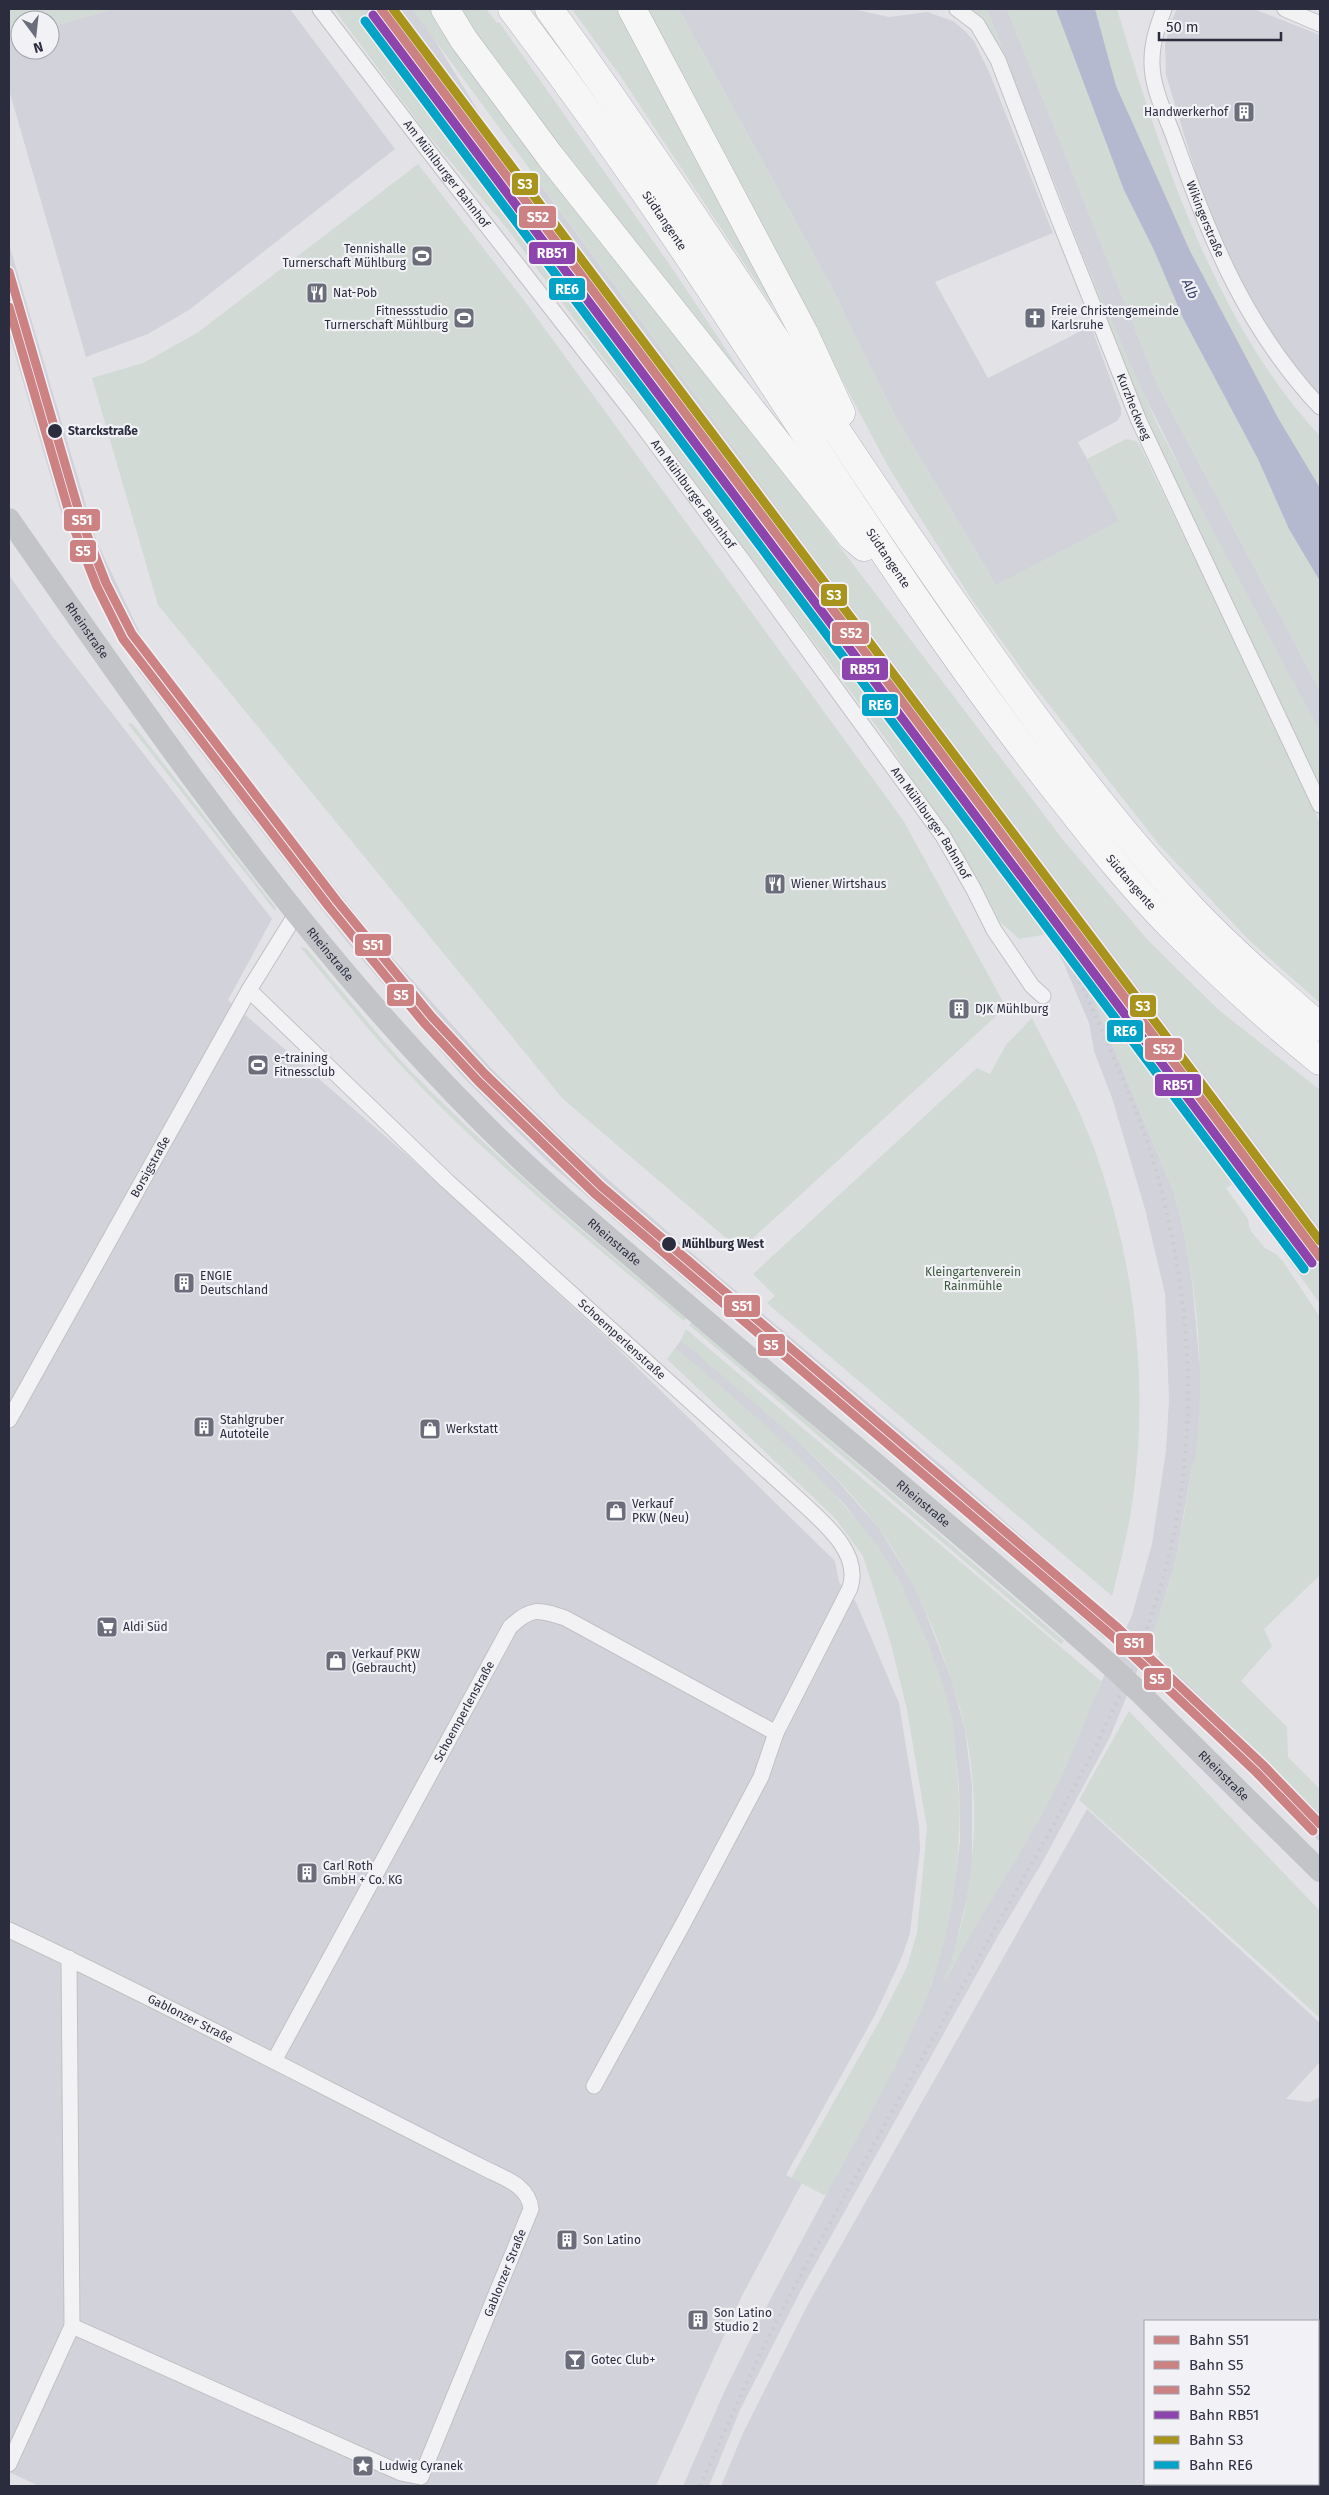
<svg xmlns="http://www.w3.org/2000/svg" width="1329" height="2495" font-family="'Fira Sans',sans-serif">
<style>
.built{fill:#d2d2da;fill-rule:evenodd}
.green{fill:#d1dad4}
.water{fill:#b4b9cf}
.lines{fill:none;stroke-linecap:round;stroke-linejoin:round}
.street-casing{stroke:#c1c1c5;stroke-width:17}
.highway-casing{stroke:#b5b6bc;stroke-width:29}
.street{stroke:#f2f2f4;stroke-width:15}
.secondary{stroke:#c3c4c8;stroke-width:22}
.highway{stroke:#f6f6f6;stroke-width:28}
.rail{stroke:#cbcccf;stroke-width:4;stroke-dasharray:2.5 5;stroke-linecap:butt}
.secondary-bridge{stroke:#c3c4c8;stroke-width:22}
.rail-1-casing{stroke:#f1f1f6;stroke-width:12}
.rail-2-casing{stroke:#f1f1f6;stroke-width:12}
.rail-3-casing{stroke:#f1f1f6;stroke-width:12}
.rail-4-casing{stroke:#f1f1f6;stroke-width:12}
.rail-5-casing{stroke:#f1f1f6;stroke-width:12}
.rail-6-casing{stroke:#f1f1f6;stroke-width:12}
.rail-1{stroke:#cc8183;stroke-width:9}
.rail-2{stroke:#cc8183;stroke-width:9}
.rail-3{stroke:#cc8183;stroke-width:9}
.rail-4{stroke:#8e44ad;stroke-width:9}
.rail-5{stroke:#a8941c;stroke-width:9}
.rail-6{stroke:#02a3c7;stroke-width:9}
.stop-dot{fill:#2b2d3f;stroke:#f1f1f6;stroke-width:2}
.labels{text-anchor:middle;dominant-baseline:central;stroke-width:4.5;stroke-linejoin:round;paint-order:stroke}
.poi-label{font-size:12px;fill:#2b2d3f;stroke:#f1f1f6;text-anchor:start}
.street-label{font-size:12px;fill:#2b2d3f;stroke:#f1f1f6}
.stop-label{font-size:12px;font-weight:bold;fill:#2b2d3f;stroke:#f1f1f6;text-anchor:start}
.park-label{font-size:12px;fill:#3a593d;stroke:#f1f1f6}
.water-label{font-size:14px;font-style:italic;fill:#39416f;stroke:#f1f1f6}
.line-badge{stroke:#f1f1f6;stroke-width:2}
.badge-label{font-size:14px;text-anchor:middle;font-weight:bold;fill:#fff}
</style>
<rect width="100%" height="100%" fill="#e3e3e7"/>
<!-- built -->
<path class="built" d="M114,9H290L395,149L189,310L148,334L86,357L9,90V39L20,36V50H50V27Z
M364,9H413L431,34L488,127L522,174L531,185L538,181L817,560L1320,1227V1268L1273,1210L1130,1018L1104,994L1083,965L1080,966L1174,1193L1183,1228L1192,1280L1201,1379L1197,1454L1192,1466L1176,1559L1157,1623L1110,1737L1043,1861L998,1936L800,2292L740,2410L709,2486H683L725,2390L772,2296L892,2072L931,1986L944,1940L956,1873L960,1841L959,1785L952,1720L922,1630L897,1577L882,1553L846,1506L792,1451L675,1348L681,1340L777,1420L837,1480L879,1528L914,1585L927,1616L952,1681L965,1730L972,1784V1864L969,1888L954,1953L944,1979L946,1980L967,1940L1016,1859L1065,1767L1077,1735L1132,1615L1152,1544L1166,1450L1169,1400L1165,1294L1145,1209L1112,1098L1094,1051L1089,1023L1063,962L1005,855L827,614Z
M679,9H853L889,17L927,12L953,21L965,31L974,41L990,74L1053,233L935,282L988,378L1091,326L1121,408V415L1117,421L1078,442L1120,521L996,585L895,416L831,286Z
M987,9H1007L1158,386L1320,691V732L1216,540L1134,374L1081,251Z
M1177,9H1254L1320,35V407L1225,269L1166,75L1165,44L1171,22Z
M9,244L97,542L146,646L181,691L374,937L490,1067L569,1145L715,1273L947,1470L1118,1622L1105,1639L757,1338L702,1295L552,1166L463,1077L347,942L139,672L99,601L71,531L65,526L9,334Z
M9,575L52,636L272,919L228,1000L408,1156L612,1343L835,1561L839,1582L856,1602L899,1703L919,1826L920,1850L910,1933L902,1957L875,2015L786,2175L802,2183L742,2296L656,2486H39L9,2472Z
M1154,1654L1184,1679L1320,1813V1842L1144,1670Z
M1087,1809L1320,2023V2062L1286,2099L1310,2102L1320,2097V2486H721L743,2433L808,2304ZM1145,2321H1318V2484H1145Z"/>
<!-- green -->
<path class="green" d="M9,9H114L50,27V20H20V36L9,39Z
M334,9H364L589,301L940,764L1005,855L1048,934L1019,939L1000,922L975,875L888,742L509,231L424,130Z
M412,9H431L440,28L491,99L747,425L1064,841L1146,938L1177,969L1220,1011L1320,1090V1227L817,560Z
M457,9H486L497,23L499,22L672,268L755,393L668,295Z
M572,9H619L775,301L771,304L621,77Z
M645,9H679L831,286L895,416L996,585L1119,521L1087,459L1126,439L1136,441L1140,446L1309,795L1320,824V1003L1249,940L1161,847L1028,678L972,600L889,468Z
M971,9H987L1017,86L990,29Z
M1007,9H1117C1160,153 1216,325 1320,436V691L1158,386Z
M418,164L526,303L903,820L1006,1007L740,1250L563,1099L158,605L92,378L143,363L197,333Z
M1081,251L1159,428L1320,732V787L1145,416Z
M132,723L276,908L275,911L128,724Z
M300,947L306,948C340,988 372,1029 407,1067C494,1157 590,1238 686,1318L684,1321C588,1240 489,1160 403,1068C367,1029 334,987 300,947Z
M1083,965L1104,994L1130,1018L1273,1210L1320,1268V1304L1234,1183L1226,1188L1248,1219L1250,1230L1265,1248L1276,1254L1282,1260L1320,1317V1575L1264,1629L1272,1646L1241,1681L1287,1727L1288,1757L1320,1789V1813L1184,1679L1158,1657L1160,1654L1148,1642C1173,1587 1183,1526 1192,1466C1198,1449 1198,1431 1199,1413C1203,1340 1193,1265 1174,1193L1080,966Z
M1032,1018C1048,1051 1067,1083 1081,1116C1131,1232 1151,1371 1133,1497C1129,1530 1120,1563 1112,1596L767,1303L775,1296L753,1274L977,1068L990,1074L1006,1045Z
M692,1322L1064,1641L1061,1644L689,1325Z
M686,1329L1102,1682C1089,1710 1078,1739 1066,1767C1032,1841 983,1908 946,1980L944,1979C971,1912 980,1829 970,1757C964,1712 948,1668 932,1626C917,1592 900,1557 878,1527C823,1454 748,1400 681,1340Z
M675,1348C749,1409 824,1473 881,1551C895,1571 906,1594 916,1616C931,1648 944,1683 952,1718C955,1730 955,1744 956,1757C964,1832 957,1913 931,1985C905,2058 862,2127 826,2196L791,2178L880,2020L907,1967L917,1933L927,1828L907,1710L891,1644L863,1556L835,1518L667,1359Z
M1129,1711L1320,1911V2018L1079,1800Z"/>
<!-- water -->
<path class="water" d="M1056,9H1095L1116,86L1190,251L1278,418L1320,488V581L1289,529L1258,459L1183,318L1154,250L1124,190Z"/>
<g class="lines">
<!-- street casing -->
<g class="street-casing">
<g id="street">
<path id="s1" d="M320,9L427,149L636,417L749,569L943,836L973,888L994,930L1032,986L1043,996"/>
<path id="s2" d="M957,9L977,24L998,60L1054,207L1139,421L1320,805"/>
<path id="s3" d="M1164,9C1158,25 1152,42 1152,60C1151,88 1167,117 1176,143C1211,242 1247,329 1320,407"/>
<path d="M1285,9L1320,24"/>
<path id="s4" d="M249,990L447,1181L796,1497C820,1520 862,1551 850,1588L776,1733L761,1777L684,1922L594,2086"/>
<path id="s5" d="M9,1420L249,990L296,914"/>
<path id="s6" d="M9,1930C169,2005 326,2089 484,2168C503,2178 529,2185 531,2209L421,2477L401,2473L72,2326L69,1958"/>
<path id="s7" d="M274,2061L510,1627C531,1607 538,1609 565,1618L776,1733"/>
<path d="M9,2464L72,2326"/>
</g>
</g>
<!-- highway casing -->
<g class="highway-casing">
<g id="highway">
<path d="M445,9L464,40L550,156L852,537L864,547"/>
<path id="s10" d="M512,9C582,101 649,196 713,293C824,460 930,631 1055,789C1092,836 1129,884 1172,927C1219,974 1268,1019 1320,1061"/>
<path d="M549,9C675,183 790,364 911,541C998,668 1087,797 1192,909C1232,951 1276,989 1320,1027"/>
<path d="M632,9L804,333L841,413"/>
</g>
</g>
<!-- street -->
<use href="#street" class="street"/>
<!-- secondary -->
<g class="secondary">
<path id="s8" d="M9,519C154,727 298,937 478,1118C538,1179 605,1234 669,1289C815,1415 966,1536 1109,1664"/>
<path id="s9" d="M1139,1692L1320,1871"/>
</g>
<!-- highway -->
<use href="#highway" class="highway"/>
<!-- rail -->
<path class="rail" d="M700,2486L758,2358L792,2291C862,2165 932,2040 1003,1914C1065,1804 1132,1694 1165,1571C1202,1434 1192,1289 1151,1154C1141,1120 1126,1087 1112,1054C1073,960 1024,869 965,786"/>
<!-- secondary-bridge -->
<path class="secondary-bridge" d="M1109,1664L1139,1692"/>
<!-- rail-1 casing -->
<g class="rail-1-casing">
<path id="rail-1" d="M9,272L82,522L106,583L132,634L337,901L432,1017L485,1074L601,1186L1118,1628L1263,1765L1320,1824"/>
</g>
<!-- rail-2 casing -->
<g class="rail-2-casing">
<path id="rail-2" d="M9,307L73,526L97,587L123,639L329,907L424,1023L478,1081L594,1193L1111,1635L1256,1772L1313,1831"/>
</g>
<!-- rail-3 casing -->
<g class="rail-3-casing">
<path id="rail-3" d="M381,9L1320,1257"/>
</g>
<!-- rail-4 casing -->
<g class="rail-4-casing">
<path id="rail-4" d="M373,15L1312,1263"/>
</g>
<!-- rail-5 casing -->
<g class="rail-5-casing">
<path id="rail-5" d="M393,9L1320,1241"/>
</g>
<!-- rail-6 casing -->
<g class="rail-6-casing">
<path id="rail-6" d="M365,21L1304,1269"/>
</g>
<!-- rail-1 -->
<use href="#rail-1" class="rail-1"/>
<!-- rail-2 -->
<use href="#rail-2" class="rail-2"/>
<!-- rail-3 -->
<use href="#rail-3" class="rail-3"/>
<!-- rail-4 -->
<use href="#rail-4" class="rail-4"/>
<!-- rail-5 -->
<use href="#rail-5" class="rail-5"/>
<!-- rail-6 -->
<use href="#rail-6" class="rail-6"/>
</g>
<!-- icons -->
<defs>
<g id="building-square" transform="scale(1.125)"><rect x="-9" y="-9" width="18" height="18" rx="4" fill="#6b6d7a" stroke="#f1f1f6"/><path d="M-4-6H4V6H1V3H-1V6H-4ZM-2.5-4.3h1.7v1.8h-1.7ZM.8-4.3h1.7v1.8H.8ZM-2.5-1h1.7V.8h-1.7ZM.8-1h1.7V.8H.8Z" fill="#fff"/></g>
<g id="stadium-square" transform="scale(1.125)"><rect x="-9" y="-9" width="18" height="18" rx="4" fill="#6b6d7a" stroke="#f1f1f6"/><path d="M0-5a6.5 5 0 1 0 0 10a6.5 5 0 1 0 0-10ZM-3.5-1.8h7v3.6h-7Z" fill="#fff"/></g>
<g id="restaurant-square" transform="scale(1.125)"><rect x="-9" y="-9" width="18" height="18" rx="4" fill="#6b6d7a" stroke="#f1f1f6"/><path d="M-5-6h1v4h1v-4h1v4h1v-4h1v5L-1.5 .5V6h-2V.5L-5-1ZM5-6V6H3V1.5H1.5Q1.5-4 5-6Z" fill="#fff"/></g>
<g id="church-square" transform="scale(1.125)"><rect x="-9" y="-9" width="18" height="18" rx="4" fill="#6b6d7a" stroke="#f1f1f6"/><path d="M-1.2-6h2.4v3.5h3.3v2.4h-3.3V6h-2.4V-.1h-3.3v-2.4h3.3Z" fill="#fff"/></g>
<g id="shop-square" transform="scale(1.125)"><rect x="-9" y="-9" width="18" height="18" rx="4" fill="#6b6d7a" stroke="#f1f1f6"/><path d="M-5-2.5h2.3a2.7 3.5 0 0 1 5.4 0H5L5.5 6h-11ZM-1.5-2.5h3a1.5 2.3 0 0 0-3 0Z" fill="#fff"/></g>
<g id="supermarket-square" transform="scale(1.125)"><rect x="-9" y="-9" width="18" height="18" rx="4" fill="#6b6d7a" stroke="#f1f1f6"/><path d="M-6-5.5h2.5l.6 2H6L4.5 2H-2.5L-4.4-4H-6ZM-1.5 3.2a1.3 1.3 0 1 0 .1 0ZM3 3.2a1.3 1.3 0 1 0 .1 0Z" fill="#fff"/></g>
<g id="bar-square" transform="scale(1.125)"><rect x="-9" y="-9" width="18" height="18" rx="4" fill="#6b6d7a" stroke="#f1f1f6"/><path d="M-6-5H6L.8 .8V4.5H3.5V6h-7V4.5H-.8V.8Z" fill="#fff"/></g>
<g id="sight-square" transform="scale(1.125)"><rect x="-9" y="-9" width="18" height="18" rx="4" fill="#6b6d7a" stroke="#f1f1f6"/><path d="M0-6L1.8-2.2L6-1.7L2.9 1.2L3.7 5.4L0 3.3L-3.7 5.4L-2.9 1.2L-6-1.7L-1.8-2.2Z" fill="#fff"/></g>
</defs>
<g fill-rule="evenodd">
<use href="#building-square" x="1244" y="112"/>
<use href="#stadium-square" x="422" y="256"/>
<use href="#restaurant-square" x="317" y="293"/>
<use href="#stadium-square" x="464" y="318"/>
<use href="#church-square" x="1035" y="318"/>
<use href="#restaurant-square" x="775" y="884"/>
<use href="#building-square" x="959" y="1009"/>
<use href="#stadium-square" x="258" y="1065"/>
<use href="#building-square" x="184" y="1283"/>
<use href="#building-square" x="204" y="1427"/>
<use href="#shop-square" x="430" y="1429"/>
<use href="#shop-square" x="616" y="1511"/>
<use href="#supermarket-square" x="107" y="1627"/>
<use href="#shop-square" x="336" y="1661"/>
<use href="#building-square" x="307" y="1873"/>
<use href="#building-square" x="567" y="2240"/>
<use href="#building-square" x="698" y="2320"/>
<use href="#bar-square" x="575" y="2360"/>
<use href="#sight-square" x="363" y="2466"/>
</g>
<!-- markers -->
<g class="stop-dot">
<circle cx="55" cy="431" r="8"/>
<circle cx="669" cy="1244" r="8"/>
</g>
<g class="labels">
<!-- poi labels -->
<g class="poi-label">
<text x="1228" y="112" text-anchor="end">Handwerkerhof</text>
<text x="406" y="249" text-anchor="end">Tennishalle<tspan x="406" dy="14">Turnerschaft Mühlburg</tspan></text>
<text x="333" y="293">Nat-Pob</text>
<text x="448" y="311" text-anchor="end">Fitnessstudio<tspan x="448" dy="14">Turnerschaft Mühlburg</tspan></text>
<text x="1051" y="311">Freie Christengemeinde<tspan x="1051" dy="14">Karlsruhe</tspan></text>
<text x="791" y="884">Wiener Wirtshaus</text>
<text x="975" y="1009">DJK Mühlburg</text>
<text x="274" y="1058">e-training<tspan x="274" dy="14">Fitnessclub</tspan></text>
<text x="200" y="1276">ENGIE<tspan x="200" dy="14">Deutschland</tspan></text>
<text x="220" y="1420">Stahlgruber<tspan x="220" dy="14">Autoteile</tspan></text>
<text x="446" y="1429">Werkstatt</text>
<text x="632" y="1504">Verkauf<tspan x="632" dy="14">PKW (Neu)</tspan></text>
<text x="123" y="1627">Aldi Süd</text>
<text x="352" y="1654">Verkauf PKW<tspan x="352" dy="14">(Gebraucht)</tspan></text>
<text x="323" y="1866">Carl Roth<tspan x="323" dy="14">GmbH + Co. KG</tspan></text>
<text x="583" y="2240">Son Latino</text>
<text x="714" y="2313">Son Latino<tspan x="714" dy="14">Studio 2</tspan></text>
<text x="591" y="2360">Gotec Club+</text>
<text x="379" y="2466">Ludwig Cyranek</text>
</g>
<!-- street labels -->
<g class="street-label">
<text stroke="none"><textPath href="#s1" startOffset="208">Am Mühlburger Bahnhof</textPath></text>
<text stroke="none"><textPath href="#s3" startOffset="221">Wikingerstraße</textPath></text>
<text stroke="none"><textPath href="#s10" startOffset="261">Südtangente</textPath></text>
<text stroke="none"><textPath href="#s2" startOffset="439">Kurzheckweg</textPath></text>
<text stroke="none"><textPath href="#s1" startOffset="612">Am Mühlburger Bahnhof</textPath></text>
<text stroke="none"><textPath href="#s10" startOffset="666">Südtangente</textPath></text>
<text stroke="none"><textPath href="#s8" startOffset="136">Rheinstraße</textPath></text>
<text stroke="none"><textPath href="#s1" startOffset="1018">Am Mühlburger Bahnhof</textPath></text>
<text stroke="none"><textPath href="#s10" startOffset="1071">Südtangente</textPath></text>
<text stroke="none"><textPath href="#s8" startOffset="541">Rheinstraße</textPath></text>
<text stroke="none"><textPath href="#s5" startOffset="290">Borsigstraße</textPath></text>
<text stroke="none"><textPath href="#s8" startOffset="946">Rheinstraße</textPath></text>
<text stroke="none"><textPath href="#s4" startOffset="511">Schoemperlenstraße</textPath></text>
<text stroke="none"><textPath href="#s8" startOffset="1351">Rheinstraße</textPath></text>
<text stroke="none"><textPath href="#s7" startOffset="398">Schoemperlenstraße</textPath></text>
<text stroke="none"><textPath href="#s9" startOffset="119">Rheinstraße</textPath></text>
<text stroke="none"><textPath href="#s6" startOffset="202">Gablonzer Straße</textPath></text>
<text transform="translate(505 2273) rotate(-68)">Gablonzer Straße</text>
</g>
<!-- stop labels -->
<g class="stop-label">
<text x="68" y="431">Starckstraße</text>
<text x="682" y="1244">Mühlburg West</text>
</g>
<!-- park labels -->
<g class="park-label">
<text x="973" y="1272">Kleingartenverein<tspan x="973" dy="14">Rainmühle</tspan></text>
</g>
<!-- water labels -->
<g class="water-label">
<text transform="translate(1190 289) rotate(65)">Alb</text>
</g>
</g>
<g class="line-badge">
<rect x="511" y="172" width="28" height="24" rx="5" fill="#a8941c"/>
<rect x="518" y="205" width="39" height="24" rx="5" fill="#cc8183"/>
<rect x="528" y="241" width="48" height="24" rx="5" fill="#8e44ad"/>
<rect x="548" y="277" width="38" height="24" rx="5" fill="#02a3c7"/>
<rect x="63" y="508" width="38" height="24" rx="5" fill="#cc8183"/>
<rect x="69" y="539" width="28" height="24" rx="5" fill="#cc8183"/>
<rect x="820" y="583" width="28" height="24" rx="5" fill="#a8941c"/>
<rect x="831" y="621" width="39" height="24" rx="5" fill="#cc8183"/>
<rect x="841" y="657" width="48" height="24" rx="5" fill="#8e44ad"/>
<rect x="861" y="693" width="38" height="24" rx="5" fill="#02a3c7"/>
<rect x="354" y="933" width="38" height="24" rx="5" fill="#cc8183"/>
<rect x="386" y="983" width="29" height="24" rx="5" fill="#cc8183"/>
<rect x="1129" y="994" width="28" height="24" rx="5" fill="#a8941c"/>
<rect x="1106" y="1019" width="38" height="24" rx="5" fill="#02a3c7"/>
<rect x="1144" y="1037" width="39" height="24" rx="5" fill="#cc8183"/>
<rect x="1154" y="1073" width="48" height="24" rx="5" fill="#8e44ad"/>
<rect x="723" y="1294" width="38" height="24" rx="5" fill="#cc8183"/>
<rect x="757" y="1333" width="29" height="24" rx="5" fill="#cc8183"/>
<rect x="1115" y="1632" width="39" height="24" rx="5" fill="#cc8183"/>
<rect x="1143" y="1667" width="29" height="24" rx="5" fill="#cc8183"/>
</g>
<g class="badge-label">
<text x="525" y="189">S3</text>
<text x="538" y="222">S52</text>
<text x="552" y="258">RB51</text>
<text x="567" y="294">RE6</text>
<text x="82" y="525">S51</text>
<text x="83" y="556">S5</text>
<text x="834" y="600">S3</text>
<text x="851" y="638">S52</text>
<text x="865" y="674">RB51</text>
<text x="880" y="710">RE6</text>
<text x="373" y="950">S51</text>
<text x="401" y="1000">S5</text>
<text x="1143" y="1011">S3</text>
<text x="1125" y="1036">RE6</text>
<text x="1164" y="1054">S52</text>
<text x="1178" y="1090">RB51</text>
<text x="742" y="1311">S51</text>
<text x="771" y="1350">S5</text>
<text x="1134" y="1648">S51</text>
<text x="1157" y="1684">S5</text>
</g>
<!-- border -->
<rect width="1329" height="2495" fill="none" stroke="#2b2d3f" stroke-width="20"/>
<!-- legend -->
<rect x="1144" y="2320" width="175" height="165" fill="#f1f1f6" stroke="#a2a3ad"/>
<rect x="1154" y="2336" width="25" height="8" fill="#cc8183" stroke="#a2a3ad"/>
<text x="1189" y="2345" font-size="15" fill="#2b2d3f">Bahn S51</text>
<rect x="1154" y="2361" width="25" height="8" fill="#cc8183" stroke="#a2a3ad"/>
<text x="1189" y="2370" font-size="15" fill="#2b2d3f">Bahn S5</text>
<rect x="1154" y="2386" width="25" height="8" fill="#cc8183" stroke="#a2a3ad"/>
<text x="1189" y="2395" font-size="15" fill="#2b2d3f">Bahn S52</text>
<rect x="1154" y="2411" width="25" height="8" fill="#8e44ad" stroke="#a2a3ad"/>
<text x="1189" y="2420" font-size="15" fill="#2b2d3f">Bahn RB51</text>
<rect x="1154" y="2436" width="25" height="8" fill="#a8941c" stroke="#a2a3ad"/>
<text x="1189" y="2445" font-size="15" fill="#2b2d3f">Bahn S3</text>
<rect x="1154" y="2461" width="25" height="8" fill="#02a3c7" stroke="#a2a3ad"/>
<text x="1189" y="2470" font-size="15" fill="#2b2d3f">Bahn RE6</text>
<!-- north arrow -->
<g transform="translate(35 35) rotate(165)"><circle r="24" fill="#f1f1f6" stroke="#a2a3ad"/>
<path d="M0-4L9 19L0 12L-9 19Z" fill="#6b6d7a"/>
<text y="-8" font-size="14" font-weight="bold" text-anchor="middle" fill="#2b2d3f">N</text>
</g>
<!-- scale -->
<path d="M1159 32v8h122v-8" fill="none" stroke="#2b2d3f" stroke-width="2.5"/>
<text x="1166" y="32" font-size="15" fill="#2b2d3f" stroke="#f1f1f6" stroke-width="4" paint-order="stroke">50 m</text>
</svg>
